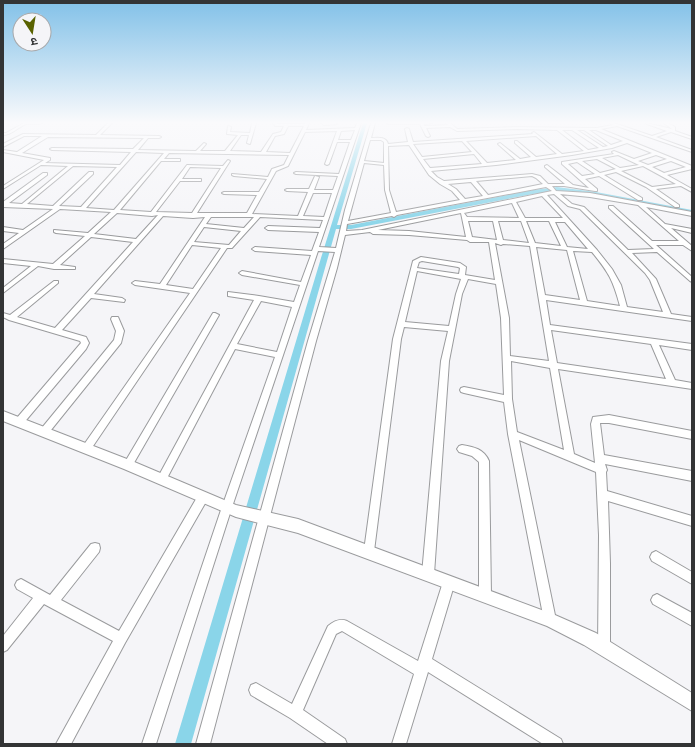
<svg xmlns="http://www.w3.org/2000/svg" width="695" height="747" font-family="'Source Serif 4','Noto Sans Devanagari',serif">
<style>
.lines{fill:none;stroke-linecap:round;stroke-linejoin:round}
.canal{fill:#8ad5e9;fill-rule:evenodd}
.minor-casing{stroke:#9a9b9d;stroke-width:2}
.tertiary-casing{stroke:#9a9b9d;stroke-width:2}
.minor{fill:#fff;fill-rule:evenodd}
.tertiary{fill:#fff;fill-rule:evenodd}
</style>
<rect width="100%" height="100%" fill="#f5f5f8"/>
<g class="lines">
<!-- canal -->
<path class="canal" d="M363,123H367L337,225H351L533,190L557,187L596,192L692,210V214L596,196L557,191L533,194L351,229H336L191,744H175L321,258Z"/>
<!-- minor casing -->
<g class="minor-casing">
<path id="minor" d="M24,123H42C37,125 31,123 26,124C18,127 12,135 3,135V133H6Z
M108,123H112L100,135L159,136L161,137L159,138H148L138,150L196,151L204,143L206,144L200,151H225L238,135L227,134L228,126L231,127L230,132L250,133L252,123H256L250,144L247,143L249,135H241L230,151L261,152L273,134L281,132L284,126H275L273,123H277V124H305V123H309L306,130L355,128L357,123H361L319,247L336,248L345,210L371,123H375L371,138C377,138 386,136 388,144L408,142L405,129L407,128L409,129L413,142L533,134L532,133L534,132L562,154L584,151L557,130L517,129L457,131L450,127L426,128L430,136L428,137L426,136L420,124H389L387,123H432L424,124V126L448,125L446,123H450L457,129L517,127L597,128L613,125L610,123H614L652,136L667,131L647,124L646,123L672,129L664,123H668L675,127V131L692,137V139L671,132L656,137L692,150V152L617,126L601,129L692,166V169L667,175L692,189V192L681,186L656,189L679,205V207H675L646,187L616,172L604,175L642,198V200H638L599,176L585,179L597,189V191H595L564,186H552L556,191L590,193L692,212V216L646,207L665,224L692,229V233L671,228L692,246V251L683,245H656L692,277V282L690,281L657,252L632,253L656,279L671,314L692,317V321L546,300L550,325L692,344V350L659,345L675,380L692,383V389L558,369L574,454L595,463L591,424L593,417L609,415L692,431V439L609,423H600L604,455L692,471V481L605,464L607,470L606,472L607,491L692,516V526L608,501L610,563V648L608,652L604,654L600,652L598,648L599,535L596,472L519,440L556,620L554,624L550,626L546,624L544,620L508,434L504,402L464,393L461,392L460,390L461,388L464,387L504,395L501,318L496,284L468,279L462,294L449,361L434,574L432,578L428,580L424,578L422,574L441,361L448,331L404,327L401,339L374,551L373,555L369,556L365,555L364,551L393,339L413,261L421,257L460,263L466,267L465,275L495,280L489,242H470L467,240L409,235L373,234L370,232L345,235L337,268L316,341L210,744H196L308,341L335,252L318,251L232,507L156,744H142L222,507L275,357L235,349L165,482L162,484L159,482L157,479L254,300L228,296V292L259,296L294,302L300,285L242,275L239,273L242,271L301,282L311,255L255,251L252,249L255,247L312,251L319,232L268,230L265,228L268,226L320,228L323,220L260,217L232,248H227L89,452L86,453L83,452L81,449L83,446L190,293L135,285L132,283L135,281L160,284L205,217L193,218L163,216L94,294L122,298L125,300L124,302L91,298L62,330L86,337L89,343L86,349L22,425L19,426L16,425L15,422L16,419L81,343L80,341L9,320L3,317V313L10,315L54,281H58V283L17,317L55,328L133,242L91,237L60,265L75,267V269H54L38,266L3,293V288L31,266L3,263V259L53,264L85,236L56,233L54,232V230L88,233L111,212L60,209L3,249V244L19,233L3,231V227L23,230L53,209L3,207V202L43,173H47V175L9,203L22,204L68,166L41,165L3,189V186L44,160L3,152V150L17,152L42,136H24L3,147V144L23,134L96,135ZM288,126H304L290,153L266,152L275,136L284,134ZM355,130L351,140H338L341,131ZM562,130H572L599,148L588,150ZM577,130H584L608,146L603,147ZM589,130H596L623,141L611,145ZM337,131L325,164L327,165L329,164L337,142H350L339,174L296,172L294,173L296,174L338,176L333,190H314L319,177L315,176L309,189H287L285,190L287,191L308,192L298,216L252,214L276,171L288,166L305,132ZM536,136L557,154L536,157L517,141H515V143L531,157L520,159L500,143L498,144L499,145L516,160L487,163L466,141ZM48,137L144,138L133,149L52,148L50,149L52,150L131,152L120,165L45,163L50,160V158L22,153ZM370,140H381L384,142V163L364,161ZM462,141L472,152L422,157L413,144ZM627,143L652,153L634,159L614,151L612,152L614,154L562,162V164L589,188L573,185L547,165L545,166V167L565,184H548L540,176L532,174L444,181L437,177L431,171L496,165L572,155L612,148ZM409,145L429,175L440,184L452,191L460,200L396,212L389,190L388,146ZM136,152L164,153L114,210L86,208ZM169,153L289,155L284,165L272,169L268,177L232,174V175L234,176L267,179L259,192H224L222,193L224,194L257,195L247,213H197L230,161L228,160L223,166L187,165L151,212L120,210L161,161H180V159H164ZM474,154L482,164L430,168L423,159ZM618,155L639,165L620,168L602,158ZM656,155L667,159L648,165L638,161ZM597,159L616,169L600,173L582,161ZM671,161L686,167L664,173L652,167ZM577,162L595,174L582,176L568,164ZM364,163L384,165L385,190L391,213L348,221ZM73,166L117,167L81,207L59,206L93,174V172H89L53,206L27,204ZM643,166L676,184L652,187L621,171ZM190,167L221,168L192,213L156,212L180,181H201V179H182ZM532,176L536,178L543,184L488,195L476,181ZM471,182L483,196L465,199L456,189L448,184ZM546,187L552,191L362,230L346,231L347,224L392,216L394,217L397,215ZM313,193H332L324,217L303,216ZM554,194L568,206L580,209L645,273L650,280L663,312L627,307L621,285L612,269L597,250L547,195ZM560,194L590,197L638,205L679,241H652L613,206H609V208L654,249L628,250L584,207L572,204ZM542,196L563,218H525L516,202ZM512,203L519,218L467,217L464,213ZM117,213L152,216L158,215L136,239L94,234ZM461,213L466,237L409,231L378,230ZM211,217H254L244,228L206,224ZM468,221H493L497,240L472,237ZM498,221H521L529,243L503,240ZM526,221H549L561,246L535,243ZM555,222H565L588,249L567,247ZM204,227L241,231L229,245L194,242ZM495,243L501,245L503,244L530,246L549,361L510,356L509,318ZM192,245L221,248L193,289L166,285ZM536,247L567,250L580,300L545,295ZM573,251L592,252C609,273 613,280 620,306L587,301ZM422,261L458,267L460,268L459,274L417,268L419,262ZM417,271L461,279L456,294L449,326L405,322ZM261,301L292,307L277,352L237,344ZM551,330L651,344L666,379L557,363ZM511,361L550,368L564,450L517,432L512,399Z
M321,123H335L337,124L324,125Z
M213,313H215L219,315L131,468L128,469L125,468L123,465L125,462Z
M112,317H118L124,331L121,343L47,435L44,436L41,435L40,432L41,429L114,340L116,331L111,319Z
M462,445C474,447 484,449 489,461L491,595L489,599L485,601L481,599L479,595V462L472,456L459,452L457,449L459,446Z
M203,492L207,494L208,497L207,500L125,643L71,744H56L113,641L44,604L7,650L3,652V636L33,598L17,589L15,585L17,581L21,579L50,595L91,544L95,543L99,544L100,548L99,552L61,600L119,631L199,494Z
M656,551L692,572V584L652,561L650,557L652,553Z
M449,576L453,578L455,582L432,659L561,739L563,744H543L428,672L406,744H392L414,674L342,631L336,634L303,710L345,739L347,744H328L290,718L251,695L249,690L251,685L256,683L292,704L328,626C334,621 340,618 347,621L418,661L443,582L445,578Z
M657,594L692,613V626L653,604L651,600L653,596Z"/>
</g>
<!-- tertiary casing -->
<g class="tertiary-casing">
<path id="tertiary" d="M3,411L132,461L236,505L298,519L555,615L596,633L692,693V711L584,645L547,626L298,533L236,517L124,469L3,421Z"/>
</g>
<!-- minor -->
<use href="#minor" class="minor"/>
<!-- tertiary -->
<use href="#tertiary" class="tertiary"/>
</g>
<!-- sky -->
<linearGradient id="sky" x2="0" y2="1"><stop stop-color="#82c1e8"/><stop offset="0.54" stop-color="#fafafc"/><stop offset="1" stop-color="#fafafc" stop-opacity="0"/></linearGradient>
<rect width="695" height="227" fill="url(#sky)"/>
<!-- border -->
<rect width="695" height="747" fill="none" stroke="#333435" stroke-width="8"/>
<!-- north arrow -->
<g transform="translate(32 32) rotate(168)"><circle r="19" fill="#f5f5f8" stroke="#a7a8aa"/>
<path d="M0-3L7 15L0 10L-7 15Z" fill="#596200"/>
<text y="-6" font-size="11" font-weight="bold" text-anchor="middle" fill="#333435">उ</text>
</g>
</svg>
